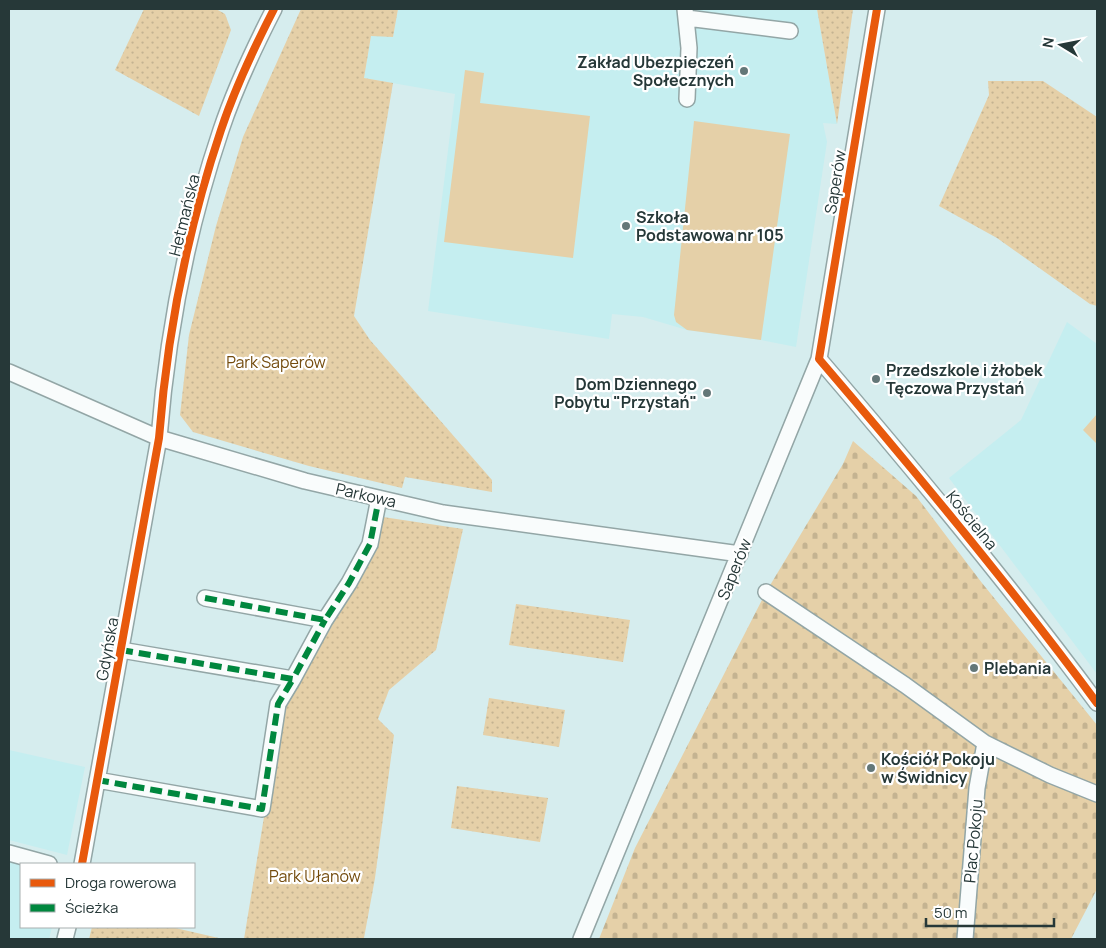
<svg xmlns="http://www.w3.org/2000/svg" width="1106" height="948" font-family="Manrope,sans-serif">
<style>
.built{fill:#c5eef0}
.grass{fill:url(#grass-dots)}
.cemetery{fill:url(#cemetery-stones)}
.garden{fill:#e5d0a8}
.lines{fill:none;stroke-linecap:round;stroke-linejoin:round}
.street-casing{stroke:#93a6a6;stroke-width:18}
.street{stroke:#f9fcfc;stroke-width:15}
.quiet{stroke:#00873e;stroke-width:6;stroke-dasharray:12 6;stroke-linecap:butt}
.cycleway-casing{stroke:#fff;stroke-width:11}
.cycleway{stroke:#e8590c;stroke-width:8}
.poi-dot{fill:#647778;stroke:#fff;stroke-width:2}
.labels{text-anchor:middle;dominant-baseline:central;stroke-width:4.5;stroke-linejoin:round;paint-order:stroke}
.poi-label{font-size:16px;font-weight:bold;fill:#263838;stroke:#fff;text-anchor:start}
.street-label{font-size:16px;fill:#263838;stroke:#fff}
.park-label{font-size:16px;fill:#744c0e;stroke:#fff}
</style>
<defs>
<pattern id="grass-dots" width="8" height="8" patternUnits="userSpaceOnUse" patternTransform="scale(1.25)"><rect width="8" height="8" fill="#e5d0a8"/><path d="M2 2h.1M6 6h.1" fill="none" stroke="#c4b391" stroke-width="1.8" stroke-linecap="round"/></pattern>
<pattern id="cemetery-stones" width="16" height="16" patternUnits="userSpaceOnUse" patternTransform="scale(1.25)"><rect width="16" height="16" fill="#e5d0a8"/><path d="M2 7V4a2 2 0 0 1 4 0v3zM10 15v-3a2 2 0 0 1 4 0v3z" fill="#c4b391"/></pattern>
</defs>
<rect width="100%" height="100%" fill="#d6edee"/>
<!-- built -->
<path class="built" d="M398,9H817L837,124L823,123L827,142L796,347L761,340L687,330L643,317L612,314L609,339L428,311L455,94L364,78L371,35L393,37Z
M1067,322L1097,344V674L949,478L1021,420Z
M9,750L85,767L67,855L9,840Z
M9,862L21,865V927H52L49,939H9Z"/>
<!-- grass -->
<path class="grass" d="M144,9H216L225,14L231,30L199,116L115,70Z
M301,9H398L393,37L371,36L364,78L393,83L354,316L370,340L492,480V492L405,477L402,488L309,466L193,432L180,415L189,335L216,226L243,137Z
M817,9H853L837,124Z
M988,81H1043L1097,117V306L1090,304L997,238L939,206L989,95Z
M383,517L463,529L436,650L389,690L378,719L394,735L375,878L364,938L367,939H244L281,713L296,690L378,543Z
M516,604L630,620L623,662L509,645Z
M489,698L565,710L559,747L483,735Z
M457,786L548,798L540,842L451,828Z
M92,927H171L223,939H89Z"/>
<!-- cemetery -->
<path class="cemetery" d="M853,441L916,496L982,583L1097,725V889L1071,939H599L635,848L766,592L843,464Z"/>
<!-- garden -->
<path class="garden" d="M465,70L484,73L480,103L590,116L573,258L444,242Z
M694,121L790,134L761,340L687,330L676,322L674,315Z
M1097,414V444L1083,430Z"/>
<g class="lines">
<!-- street casing -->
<g class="street-casing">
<path id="street" d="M685,9L689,48L687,99
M687,18L790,31
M819,359C915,471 1009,584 1097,703
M9,372L159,438L305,481L443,513L740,554
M766,592L905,685L985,743L1050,775L1097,794
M205,598L325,620L349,583L370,544L379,498
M121,650L293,679L325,620
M97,780L262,809L278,704L293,679
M9,853L49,864
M82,864L159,438C167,335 188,228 221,130C235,88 254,48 274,9
M65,939L68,927
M581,939L819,359L877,9
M965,939L977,788L985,743"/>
</g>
<!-- street -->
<use href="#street" class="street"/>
<!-- quiet -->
<path class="quiet" d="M205,598L325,620L349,583L370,544L379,498
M121,650L293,679L325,620
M97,780L262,809L278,704L293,679"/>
<!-- cycleway casing -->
<g class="cycleway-casing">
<path id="cycleway" d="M877,9L819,359C915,471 1009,584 1097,703
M82,864L159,438C167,335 188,228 221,130C235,88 254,48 274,9"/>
</g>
<!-- cycleway -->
<use href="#cycleway" class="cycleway"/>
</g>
<!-- markers -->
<g class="poi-dot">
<circle cx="744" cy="71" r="5"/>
<circle cx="626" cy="226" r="5"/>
<circle cx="876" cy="379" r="5"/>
<circle cx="707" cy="393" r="5"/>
<circle cx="974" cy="668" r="5"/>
<circle cx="871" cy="768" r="5"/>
</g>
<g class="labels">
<!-- poi labels -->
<g class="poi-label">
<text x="734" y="62" text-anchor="end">Zakład Ubezpieczeń<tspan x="734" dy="18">Społecznych</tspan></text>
<text x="636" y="217">Szkoła<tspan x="636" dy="18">Podstawowa nr 105</tspan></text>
<text x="886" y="370">Przedszkole i żłobek<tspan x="886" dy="18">Tęczowa Przystań</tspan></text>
<text x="697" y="384" text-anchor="end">Dom Dziennego<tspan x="697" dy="18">Pobytu "Przystań"</tspan></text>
<text x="984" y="668">Plebania</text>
<text x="881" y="759">Kościół Pokoju<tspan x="881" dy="18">w Świdnicy</tspan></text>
</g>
<!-- street labels -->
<g class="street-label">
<text transform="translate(835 182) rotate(-81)">Saperów</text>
<text transform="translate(184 215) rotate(-76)">Hetmańska</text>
<text transform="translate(366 495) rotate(13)">Parkowa</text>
<text transform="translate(972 520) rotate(51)">Kościelna</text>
<text transform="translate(734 569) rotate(-68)">Saperów</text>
<text transform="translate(107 649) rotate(-80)">Gdyńska</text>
<text transform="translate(973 841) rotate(-85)">Plac Pokoju</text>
</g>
<!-- park labels -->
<g class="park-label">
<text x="276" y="362">Park Saperów</text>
<text x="315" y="876">Park Ułanów</text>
</g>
</g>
<!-- border -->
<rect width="1106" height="948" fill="none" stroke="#263838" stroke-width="20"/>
<!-- legend -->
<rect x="20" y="863" width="175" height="65" fill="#ffffff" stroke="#a8afaf"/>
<rect x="30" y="879" width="25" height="8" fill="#e8590c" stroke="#a8afaf"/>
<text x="65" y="888" font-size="15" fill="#263838">Droga rowerowa</text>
<rect x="30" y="904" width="25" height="8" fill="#00873e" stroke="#a8afaf"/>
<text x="65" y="913" font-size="15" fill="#263838">Ścieżka</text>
<!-- north arrow -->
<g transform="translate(1061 45) rotate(280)" stroke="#ffffff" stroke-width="4" paint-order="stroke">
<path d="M0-4L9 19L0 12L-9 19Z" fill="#263838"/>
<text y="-8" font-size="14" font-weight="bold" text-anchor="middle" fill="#263838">N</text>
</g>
<!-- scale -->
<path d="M926 918v8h128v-8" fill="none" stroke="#263838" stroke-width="2.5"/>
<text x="934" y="918" font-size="15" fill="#263838" stroke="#ffffff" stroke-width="4" paint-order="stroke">50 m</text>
</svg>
